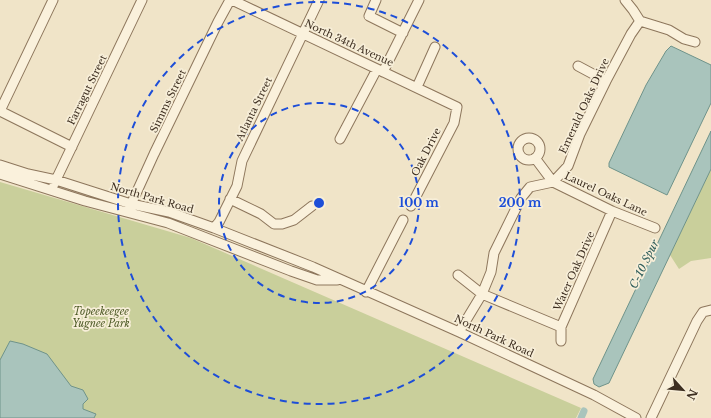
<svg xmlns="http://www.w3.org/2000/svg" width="711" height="418" font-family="'Libre Baskerville',serif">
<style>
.green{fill:#c9cf9b}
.water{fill:#a9c4bc;stroke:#6f938a}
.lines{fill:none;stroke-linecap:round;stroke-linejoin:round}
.canal{stroke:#a9c4bc;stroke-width:7}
.minor-casing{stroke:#8d765c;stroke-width:11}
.minor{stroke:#faf1dc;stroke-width:9}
.ring{fill:none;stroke:#1d4ed8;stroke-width:2;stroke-dasharray:7 5}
.labels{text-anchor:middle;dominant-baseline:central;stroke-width:3.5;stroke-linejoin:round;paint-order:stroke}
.street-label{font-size:10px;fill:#3d2e20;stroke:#f7eed8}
.park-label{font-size:10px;font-style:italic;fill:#4d5a26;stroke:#f7eed8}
.water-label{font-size:11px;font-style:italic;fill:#2f5d5a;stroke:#f7eed8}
.centre{fill:#1d4ed8;stroke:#f7eed8;stroke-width:2}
.ring-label{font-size:12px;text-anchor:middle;font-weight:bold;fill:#1d4ed8;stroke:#f7eed8;stroke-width:3.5;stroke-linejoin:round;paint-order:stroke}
</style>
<rect width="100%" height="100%" fill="#f0e4c8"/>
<!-- green -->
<path class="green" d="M711,169V258L691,261L679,269L670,255Z
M0,182L191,238L581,408L576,418H0Z"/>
<!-- water -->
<path class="water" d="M671,46L711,65V103L667,195L609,167V163L646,85L666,51Z
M711,131V169L609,383L599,387L594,384L593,379Z
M10,341L23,344L47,354L71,386L83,390L88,399L83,404V409L96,414L94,418H0V360Z"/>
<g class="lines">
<!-- canal -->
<path class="canal" d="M581,418L584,411"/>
<!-- minor casing -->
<g class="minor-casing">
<path id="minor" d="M232,0L457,107L454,123L411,206
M376,0L369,16L403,33
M625,0L633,10L640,21L669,30L684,39L695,42
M578,66L606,81
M383,72L419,0
M417,87L435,47
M0,111L53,0
M0,111L72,147
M518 149a11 11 0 1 1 22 0a11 11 0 1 1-22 0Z
M340,139L377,69
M535,158L553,182L612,211L655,228
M0,165L28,174L56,180L131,204L169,212L214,228L313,267L459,332L594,395L636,418
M0,174L85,201L168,223L291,271L317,280H337
M54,184L142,0
M230,199L261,214L274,224H282L294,220L312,206
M129,209L154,154L218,22L230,0
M214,228L219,222L237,186L242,161L319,0
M458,275L482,294L561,327
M366,292L403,220
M459,332L482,294L491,272L494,253L521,198L530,187L553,182L568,166L580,134L606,81L631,34L640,21
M561,341V327L612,211
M651,418L697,321L703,312L711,310"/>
</g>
<!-- minor -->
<use href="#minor" class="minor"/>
</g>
<!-- distance rings -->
<g class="ring">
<circle cx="319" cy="203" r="100"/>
<circle cx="319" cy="203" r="201"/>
</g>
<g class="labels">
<!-- street labels -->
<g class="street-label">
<text transform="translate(349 43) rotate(25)">North 34th Avenue</text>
<text transform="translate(87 90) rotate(-64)">Farragut Street</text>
<text transform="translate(168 101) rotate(-64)">Simms Street</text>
<text transform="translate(584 106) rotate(-65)">Emerald Oaks Drive</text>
<text transform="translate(254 109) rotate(-64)">Atlanta Street</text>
<text transform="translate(426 152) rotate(-63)">Oak Drive</text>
<text transform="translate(606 194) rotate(25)">Laurel Oaks Lane</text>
<text transform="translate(152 198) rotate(16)">North Park Road</text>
<text transform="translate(574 271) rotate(-66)">Water Oak Drive</text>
<text transform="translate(494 336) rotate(25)">North Park Road</text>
</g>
<!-- park labels -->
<g class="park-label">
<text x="101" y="311">Topeekeegee<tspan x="101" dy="12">Yugnee Park</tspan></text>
</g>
<!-- water labels -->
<g class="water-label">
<text transform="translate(644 264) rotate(-64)">C-10 Spur</text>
</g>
</g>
<circle cx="319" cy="203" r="6" class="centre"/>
<g class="ring-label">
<text x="419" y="207">100 m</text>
<text x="520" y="207">200 m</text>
</g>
<!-- north arrow -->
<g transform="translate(683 390) rotate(117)" stroke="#f7eed8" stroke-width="3" paint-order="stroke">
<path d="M0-3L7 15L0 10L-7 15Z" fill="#3d2e20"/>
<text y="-6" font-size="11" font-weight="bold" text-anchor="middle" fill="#3d2e20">N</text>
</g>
</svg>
